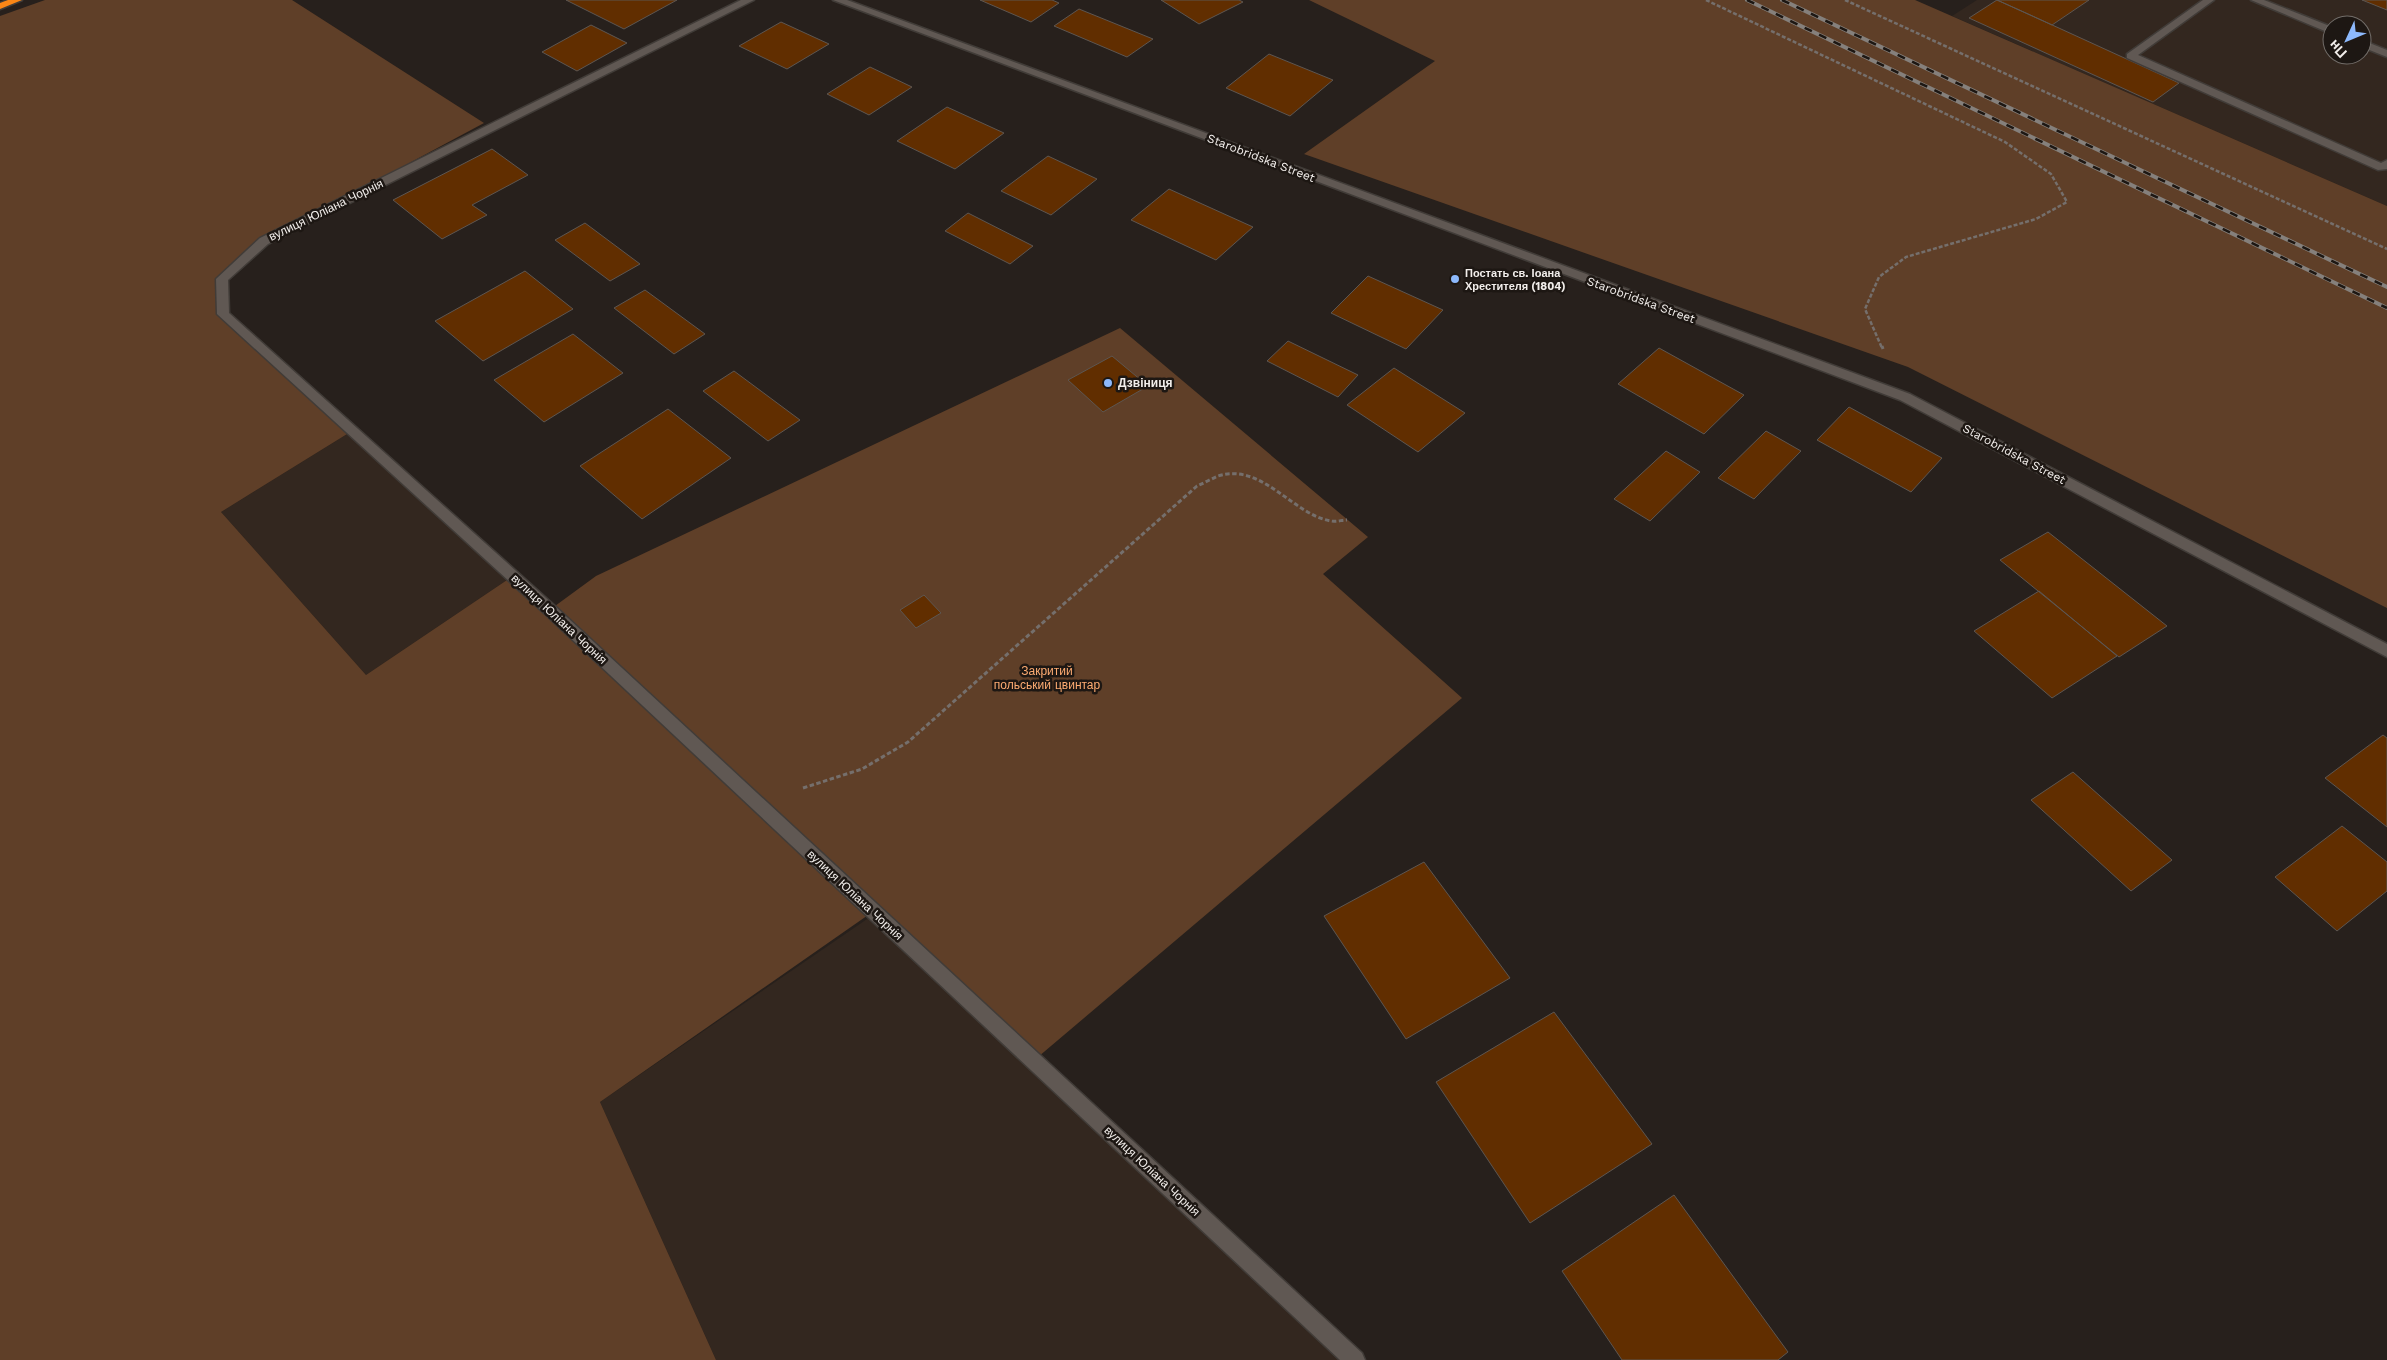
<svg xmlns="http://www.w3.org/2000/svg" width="2387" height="1360" font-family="'Work Sans',sans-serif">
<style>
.built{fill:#33271f;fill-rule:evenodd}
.green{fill:#5f3f28}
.building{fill:#612e00;stroke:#5d5651}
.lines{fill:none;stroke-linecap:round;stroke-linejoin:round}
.lane-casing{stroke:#413c38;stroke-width:3}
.street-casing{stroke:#413c38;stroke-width:3}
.secondary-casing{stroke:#413c38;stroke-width:3}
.highway-casing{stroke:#413c38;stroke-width:3}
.path-far1{stroke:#756f6c;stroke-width:2.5;stroke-dasharray:4 2;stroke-linecap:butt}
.path{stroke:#756f6c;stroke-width:3;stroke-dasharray:4.5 2.5;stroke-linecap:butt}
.lane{fill:#605853;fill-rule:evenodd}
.street{fill:#605853;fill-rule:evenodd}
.secondary{fill:#605853;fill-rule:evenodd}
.highway{fill:#fa8616;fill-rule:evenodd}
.rail-casing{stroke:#85807c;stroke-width:4}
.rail{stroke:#1d1713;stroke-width:2.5;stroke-dasharray:8;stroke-linecap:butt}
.poi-dot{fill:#8db9fc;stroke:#1d1713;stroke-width:2}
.labels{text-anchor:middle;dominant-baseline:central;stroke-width:5;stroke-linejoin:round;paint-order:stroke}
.far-poi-label{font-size:11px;font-weight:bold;fill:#f2eeeb;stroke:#1d1713;text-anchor:start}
.street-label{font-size:12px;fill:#f2eeeb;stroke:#1d1713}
.poi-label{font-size:12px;font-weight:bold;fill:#f2eeeb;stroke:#1d1713;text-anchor:start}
.park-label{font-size:12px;fill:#feac72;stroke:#1d1713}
</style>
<rect width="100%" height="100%" fill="#27201c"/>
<!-- built -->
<path class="built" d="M1977,0H2387V206L1952,16ZM2332,25H2362V55H2332Z
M352,431L513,576L366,675L221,512Z
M873,915L1354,1360H716L600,1102Z"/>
<!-- green -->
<path class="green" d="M45,0H292L484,123L264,241L222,279L223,314L352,431L221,512L366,675L513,576L871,913L600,1102L716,1360H0V16Z
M1309,0H1915L2387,206V608L1908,367L1304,154L1435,61Z
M1120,328L1368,537L1323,574L1462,698L1038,1057L555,606L596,576Z"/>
<!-- building -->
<path class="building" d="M566,0H677L624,29Z
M980,0H1052L1059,3L1031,22Z
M1161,0H1239L1243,2L1199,24Z
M1997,0L2026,13L2179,83L2153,102L1969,18Z
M1997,0H2089L2052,25Z
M2362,0H2387V10Z
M1079,9L1153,39L1127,57L1054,26Z
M781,22L829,44L787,69L739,46Z
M591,25L627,43L577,71L542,52Z
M1269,54L1333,80L1290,116L1226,88Z
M870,67L912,87L869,115L827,94Z
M947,107L1004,133L955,169L897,141Z
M492,149L528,175L472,205L487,215L442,239L393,200Z
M1048,156L1097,179L1051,215L1001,191Z
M1169,189L1253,227L1216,260L1131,220Z
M968,213L1033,246L1010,264L945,231Z
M585,223L640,264L610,281L555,240Z
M525,271L573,309L483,361L435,321Z
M1368,276L1443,310L1406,349L1331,313Z
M645,290L705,334L674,354L614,308Z
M573,334L623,373L544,422L494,380Z
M1288,341L1358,375L1338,397L1267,361Z
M1659,348L1744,395L1704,434L1618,384Z
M1112,356L1148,386L1103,412L1068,380Z
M1394,368L1465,413L1418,452L1347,405Z
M734,371L800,420L768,441L703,391Z
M1849,407L1942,458L1911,492L1817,440Z
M668,409L731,458L642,519L580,466Z
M1766,431L1801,451L1754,499L1718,478Z
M1666,451L1700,472L1650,521L1614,499Z
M2048,532L2167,626L2119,657L2000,560Z
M2039,591L2117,656L2052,698L1974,631Z
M924,595L941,613L916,628L900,610Z
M2383,735L2387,738V827L2325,778Z
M2073,772L2172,860L2131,891L2031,800Z
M2342,826L2387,862V891L2337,931L2275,877Z
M1424,862L1510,978L1406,1039L1324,916Z
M1554,1012L1652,1144L1530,1223L1436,1082Z
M1674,1195L1788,1352L1778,1360H1622L1562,1271Z"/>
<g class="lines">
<!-- lane casing -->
<g class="lane-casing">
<path id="lane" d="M2203,0H2214L2138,55L2381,163L2387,160V169L2378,170L2127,58V54Z
M2251,0H2264L2332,27V34Z
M2362,40L2387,50V57L2362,47Z"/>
</g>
<!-- street casing -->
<g class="street-casing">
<path id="street" d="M741,0H754L268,244L228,280L229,313L555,606L1362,1353L1365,1360H1340L545,614L217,314L216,279L260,238Z"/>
</g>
<!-- secondary casing -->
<g class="secondary-casing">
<path id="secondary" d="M833,0H847L1910,394L2387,644V657L1900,400Z"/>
</g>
<!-- highway casing -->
<g class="highway-casing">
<path id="highway" d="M8,0H22L0,9V3Z"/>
</g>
<!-- path-far1 -->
<path class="path-far1" d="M1706,0L2005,142L2051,174L2067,202L2036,219L1906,257L1879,277L1865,309L1882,348
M1845,0L2387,249"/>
<!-- path -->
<path class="path" d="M1882,346L1883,349
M803,788L862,769L908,742L1197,486C1204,483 1211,479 1218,476C1262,462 1293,515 1331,521C1336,522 1342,520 1347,520"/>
<!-- lane -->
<use href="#lane" class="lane"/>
<!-- street -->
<use href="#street" class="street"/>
<!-- secondary -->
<use href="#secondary" class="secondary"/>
<!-- highway -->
<use href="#highway" class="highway"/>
<!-- rail casing -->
<g class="rail-casing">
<path id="rail" d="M1747,0L2387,308
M1782,0L2387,287"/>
</g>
<!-- rail -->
<use href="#rail" class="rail"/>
</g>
<!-- markers -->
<g class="poi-dot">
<circle cx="1455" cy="279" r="5"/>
<circle cx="1108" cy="383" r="5"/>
</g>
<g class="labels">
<!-- far-poi labels -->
<g class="far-poi-label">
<text x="1465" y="273">Постать св. Іоана<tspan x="1465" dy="13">Хрестителя (1804)</tspan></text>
</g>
<!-- street labels -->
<g class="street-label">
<text transform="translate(1261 158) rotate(21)">Starobridska Street</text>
<text transform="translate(326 210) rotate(-26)">вулиця Юліана Чорнія</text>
<text transform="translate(1641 300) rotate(20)">Starobridska Street</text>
<text transform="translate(2014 454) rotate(28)">Starobridska Street</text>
<text transform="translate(559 619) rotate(43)">вулиця Юліана Чорнія</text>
<text transform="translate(855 895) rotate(43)">вулиця Юліана Чорнія</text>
<text transform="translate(1152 1171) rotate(43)">вулиця Юліана Чорнія</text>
</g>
<!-- poi labels -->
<g class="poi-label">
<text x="1118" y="383">Дзвіниця</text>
</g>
<!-- park labels -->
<g class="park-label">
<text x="1047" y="671">Закритий<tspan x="1047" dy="14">польський цвинтар</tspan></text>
</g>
</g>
<!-- north arrow -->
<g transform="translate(2347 40) rotate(226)"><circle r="24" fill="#1d1713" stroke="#726d69"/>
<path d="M0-4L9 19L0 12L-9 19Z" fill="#8db9fc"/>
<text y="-8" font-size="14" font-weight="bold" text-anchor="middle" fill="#f2eeeb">Пн</text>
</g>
</svg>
